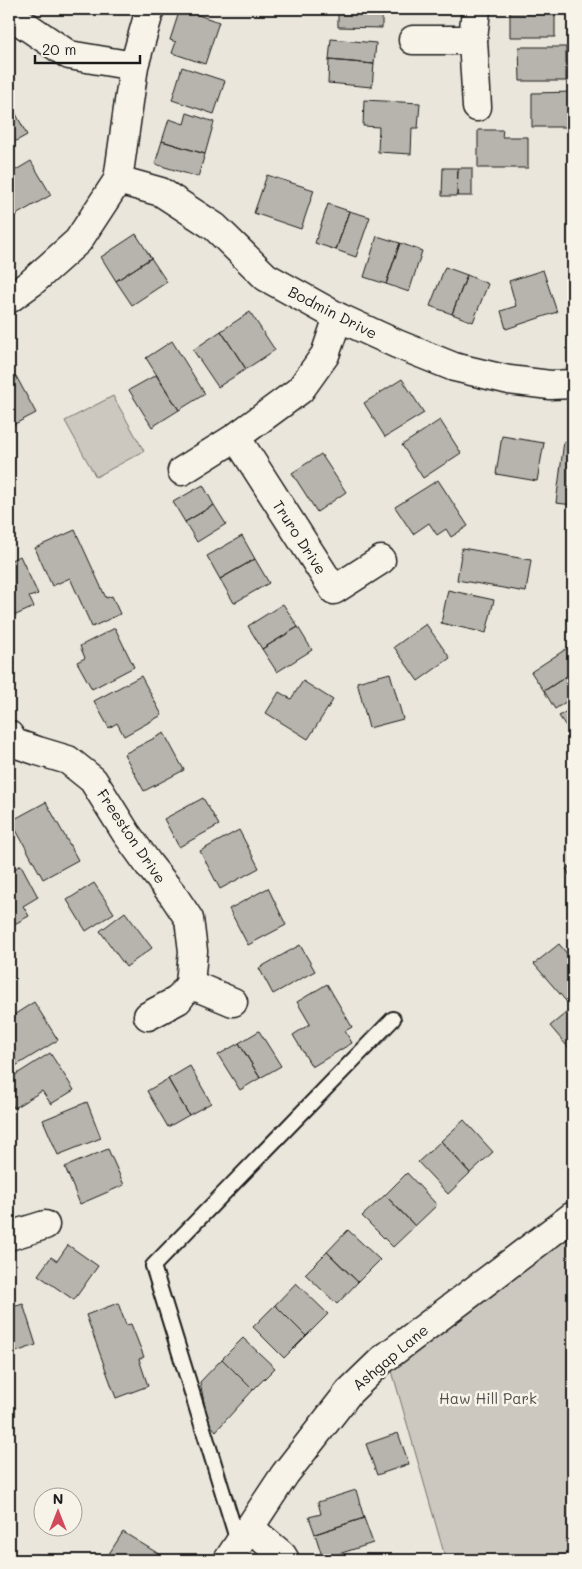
<svg xmlns="http://www.w3.org/2000/svg" width="582" height="1569" font-family="Mali,sans-serif">
<style>
.green{fill:#ccc8c0;stroke:#74726e}
.building{fill:#b6b4ac;stroke:#1c1c1c}
.lines{fill:none;stroke-linecap:round;stroke-linejoin:round}
.lane-casing{stroke:#1c1c1c;stroke-width:18}
.street-casing{stroke:#1c1c1c;stroke-width:31}
.lane{stroke:#f7f3e8;stroke-width:14}
.street{stroke:#f7f3e8;stroke-width:28}
.labels{text-anchor:middle;dominant-baseline:central;stroke-width:5;stroke-linejoin:round;paint-order:stroke}
.street-label{font-size:15px;fill:#1c1c1c;stroke:#f7f3e8}
.park-label{font-size:15px;fill:#51504d;stroke:#f7f3e8}
</style>
<rect width="100%" height="100%" fill="#eae6dc"/>
<filter id="ink" filterUnits="userSpaceOnUse"><feTurbulence type="fractalNoise" baseFrequency=".02" numOctaves="2"/><feDisplacementMap in="SourceGraphic" scale="10" xChannelSelector="R" yChannelSelector="G"/><feConvolveMatrix kernelMatrix="1 2 1 2 8 2 1 2 1" color-interpolation-filters="sRGB"/></filter>
<g filter="url(#ink)">
<!-- green -->
<path class="green" d="M113,396L144,451L96,477L65,421Z
M573,1227V1560H446L390,1364Z"/>
<!-- building -->
<path class="building" d="M180,9L219,22L205,64L172,53L176,42L170,40Z
M338,9H382V28L338,27Z
M510,9H555V37H510Z
M331,39L376,43L374,64L329,60Z
M519,47H566V81H520Z
M329,60L374,64L372,87L328,83Z
M182,67L225,81L214,114L172,100Z
M573,92V127H532V93Z
M364,100L420,103L418,128H412L411,154L378,152L379,127L363,126Z
M15,112L27,135L9,145V116Z
M187,113L214,122L205,154L162,141L169,119L184,124Z
M478,130H503L502,137H528V168H478Z
M162,141L205,154L198,177L155,164Z
M31,161L51,195L14,216L9,208V174Z
M443,168H458L457,196H442Z
M458,168H472V196H457Z
M267,175L314,190L301,229L254,213Z
M328,204L349,211L336,250L315,243Z
M349,211L370,217L356,257L336,250Z
M136,234L151,258L116,281L101,257Z
M377,236L400,243L386,284L364,277Z
M400,243L422,251L409,292L386,284Z
M151,258L167,282L132,305L116,281Z
M445,267L467,275L452,314L430,306Z
M543,270L557,312L506,329L501,311L516,306L509,281Z
M467,275L488,284L473,322L452,314Z
M250,312L275,350L246,369L221,331Z
M221,331L246,369L218,387L193,350Z
M172,341L205,394L179,410L146,358Z
M156,375L179,410L152,427L129,390Z
M16,376L36,413L9,427V380Z
M402,379L424,413L385,437L364,403Z
M440,420L461,453L423,478L402,445Z
M502,436L544,443L537,481L496,474Z
M564,441L573,443V505L556,503Z
M321,454L346,492L317,512L292,473Z
M438,480L468,526L451,537L446,529L437,535L429,523L413,534L395,507Z
M203,485L214,505L185,522L173,502Z
M214,505L226,524L197,542L185,522Z
M75,530L106,598L112,596L120,614L92,627L70,578L52,586L35,548Z
M242,536L255,559L220,579L207,556Z
M462,548L531,560L526,592L457,580Z
M20,556L38,594L29,597L34,607L9,618V561Z
M255,559L269,583L234,603L220,579Z
M448,590L494,600L486,633L441,623Z
M283,604L298,627L262,649L248,626Z
M426,624L450,658L418,681L394,647Z
M298,627L312,650L277,672L262,649Z
M115,628L134,667L92,689L77,662L85,658L80,646Z
M569,647L573,653V672L544,691L531,672Z
M573,672V697L555,709L544,691Z
M390,673L403,719L369,728L357,682Z
M141,676L162,715L124,736L117,723L109,728L94,701Z
M303,681L333,700L308,739L266,713L279,692L291,699Z
M573,707V734L572,735L559,716Z
M164,733L184,770L144,791L124,754Z
M203,798L219,825L179,847L164,819Z
M46,802L78,860L43,879L11,821Z
M239,830L259,868L220,889L200,851Z
M573,864V881L566,869Z
M21,865L38,897L23,906L29,916L9,927V872Z
M94,883L114,913L86,931L67,900Z
M268,888L286,925L248,945L229,909Z
M125,912L152,948L126,967L100,931Z
M559,944L573,961V1053L550,1026L572,1008L534,964Z
M300,945L315,971L273,994L259,968Z
M327,984L352,1027L345,1031L352,1043L312,1067L293,1035L310,1024L297,1002Z
M34,1002L58,1040L9,1070V1018Z
M259,1031L281,1066L260,1078L239,1043Z
M239,1043L260,1078L240,1090L218,1055Z
M50,1053L74,1090L51,1104L42,1091L14,1108L9,1099V1079Z
M190,1066L211,1103L189,1115L168,1079Z
M168,1079L189,1115L168,1127L147,1091Z
M87,1102L101,1138L58,1155L43,1120Z
M464,1120L493,1152L470,1173L441,1141Z
M441,1141L470,1173L448,1194L418,1162Z
M108,1149L124,1185L80,1204L65,1167Z
M407,1173L437,1205L415,1226L385,1195Z
M385,1195L415,1226L393,1247L362,1216Z
M348,1230L380,1260L358,1282L327,1252Z
M68,1245L98,1266L74,1300L38,1275L51,1257L57,1261Z
M327,1252L358,1282L337,1304L305,1274Z
M296,1283L328,1314L306,1336L275,1305Z
M118,1303L126,1325L131,1324L144,1357L139,1359L148,1386L116,1398L86,1315Z
M23,1304L36,1345L10,1354L9,1308Z
M275,1305L306,1336L284,1358L253,1327Z
M243,1338L275,1368L253,1390L222,1359Z
M222,1359L253,1390L216,1431L208,1422L200,1382Z
M398,1433L409,1464L377,1475L366,1444Z
M356,1490L364,1518L315,1534L309,1517L321,1514L318,1502Z
M364,1518L373,1543L323,1559L315,1534Z
M123,1532L167,1559V1560H105Z"/>
<g class="lines">
<!-- lane casing -->
<g class="lane-casing">
<path id="lane" d="M239,1545L153,1266L393,1019"/>
</g>
<!-- street casing -->
<g class="street-casing">
<path id="street" d="M476,9L473,40L477,107
M9,14L69,55L134,66
M413,40H473
M118,180L161,192L215,227L266,277L338,317L397,344L454,367L509,380L550,385L573,384
M9,299L31,283L78,241L118,180L134,66L150,9
M236,437L334,590L381,560
M182,471L236,437L300,390L325,355L338,317
M9,735L14,743L38,751L68,760L93,780L126,833L149,865L173,895L189,919L193,951L190,984L178,1000L148,1016
M190,984L233,1002
M9,1236L45,1225
M250,1528L282,1555L285,1560
M228,1560L285,1474L349,1392L382,1360L573,1216"/>
</g>
<!-- lane -->
<use href="#lane" class="lane"/>
<!-- street -->
<use href="#street" class="street"/>
</g>
</g>
<g class="labels">
<!-- street labels -->
<g class="street-label">
<text transform="translate(333 312) rotate(27)">Bodmin Drive</text>
<text transform="translate(300 537) rotate(57)">Truro Drive</text>
<text transform="translate(132 836) rotate(56)">Freeston Drive</text>
<text transform="translate(390 1357) rotate(-40)">Ashgap Lane</text>
</g>
<!-- park labels -->
<g class="park-label">
<text x="488" y="1398">Haw Hill Park</text>
</g>
</g>
<!-- margin -->
<rect width="582" height="1569" fill="none" stroke="#f7f3e8" stroke-width="30"/>
<rect x="15" y="15" width="552" height="1539" fill="none" stroke="#1c1c1c" stroke-width="2" filter="url(#ink)"/>
<!-- north arrow -->
<g transform="translate(58 1512)"><circle r="24" fill="#f7f3e8" stroke="#9f9d96"/>
<path d="M0-4L9 19L0 12L-9 19Z" fill="#d1495b"/>
<text y="-8" font-size="14" font-weight="bold" text-anchor="middle" fill="#1c1c1c">N</text>
</g>
<!-- scale -->
<path d="M35 55v8h105v-8" fill="none" stroke="#1c1c1c" stroke-width="2.5"/>
<text x="42" y="55" font-size="15" fill="#1c1c1c" stroke="#f7f3e8" stroke-width="4" paint-order="stroke">20 m</text>
</svg>
